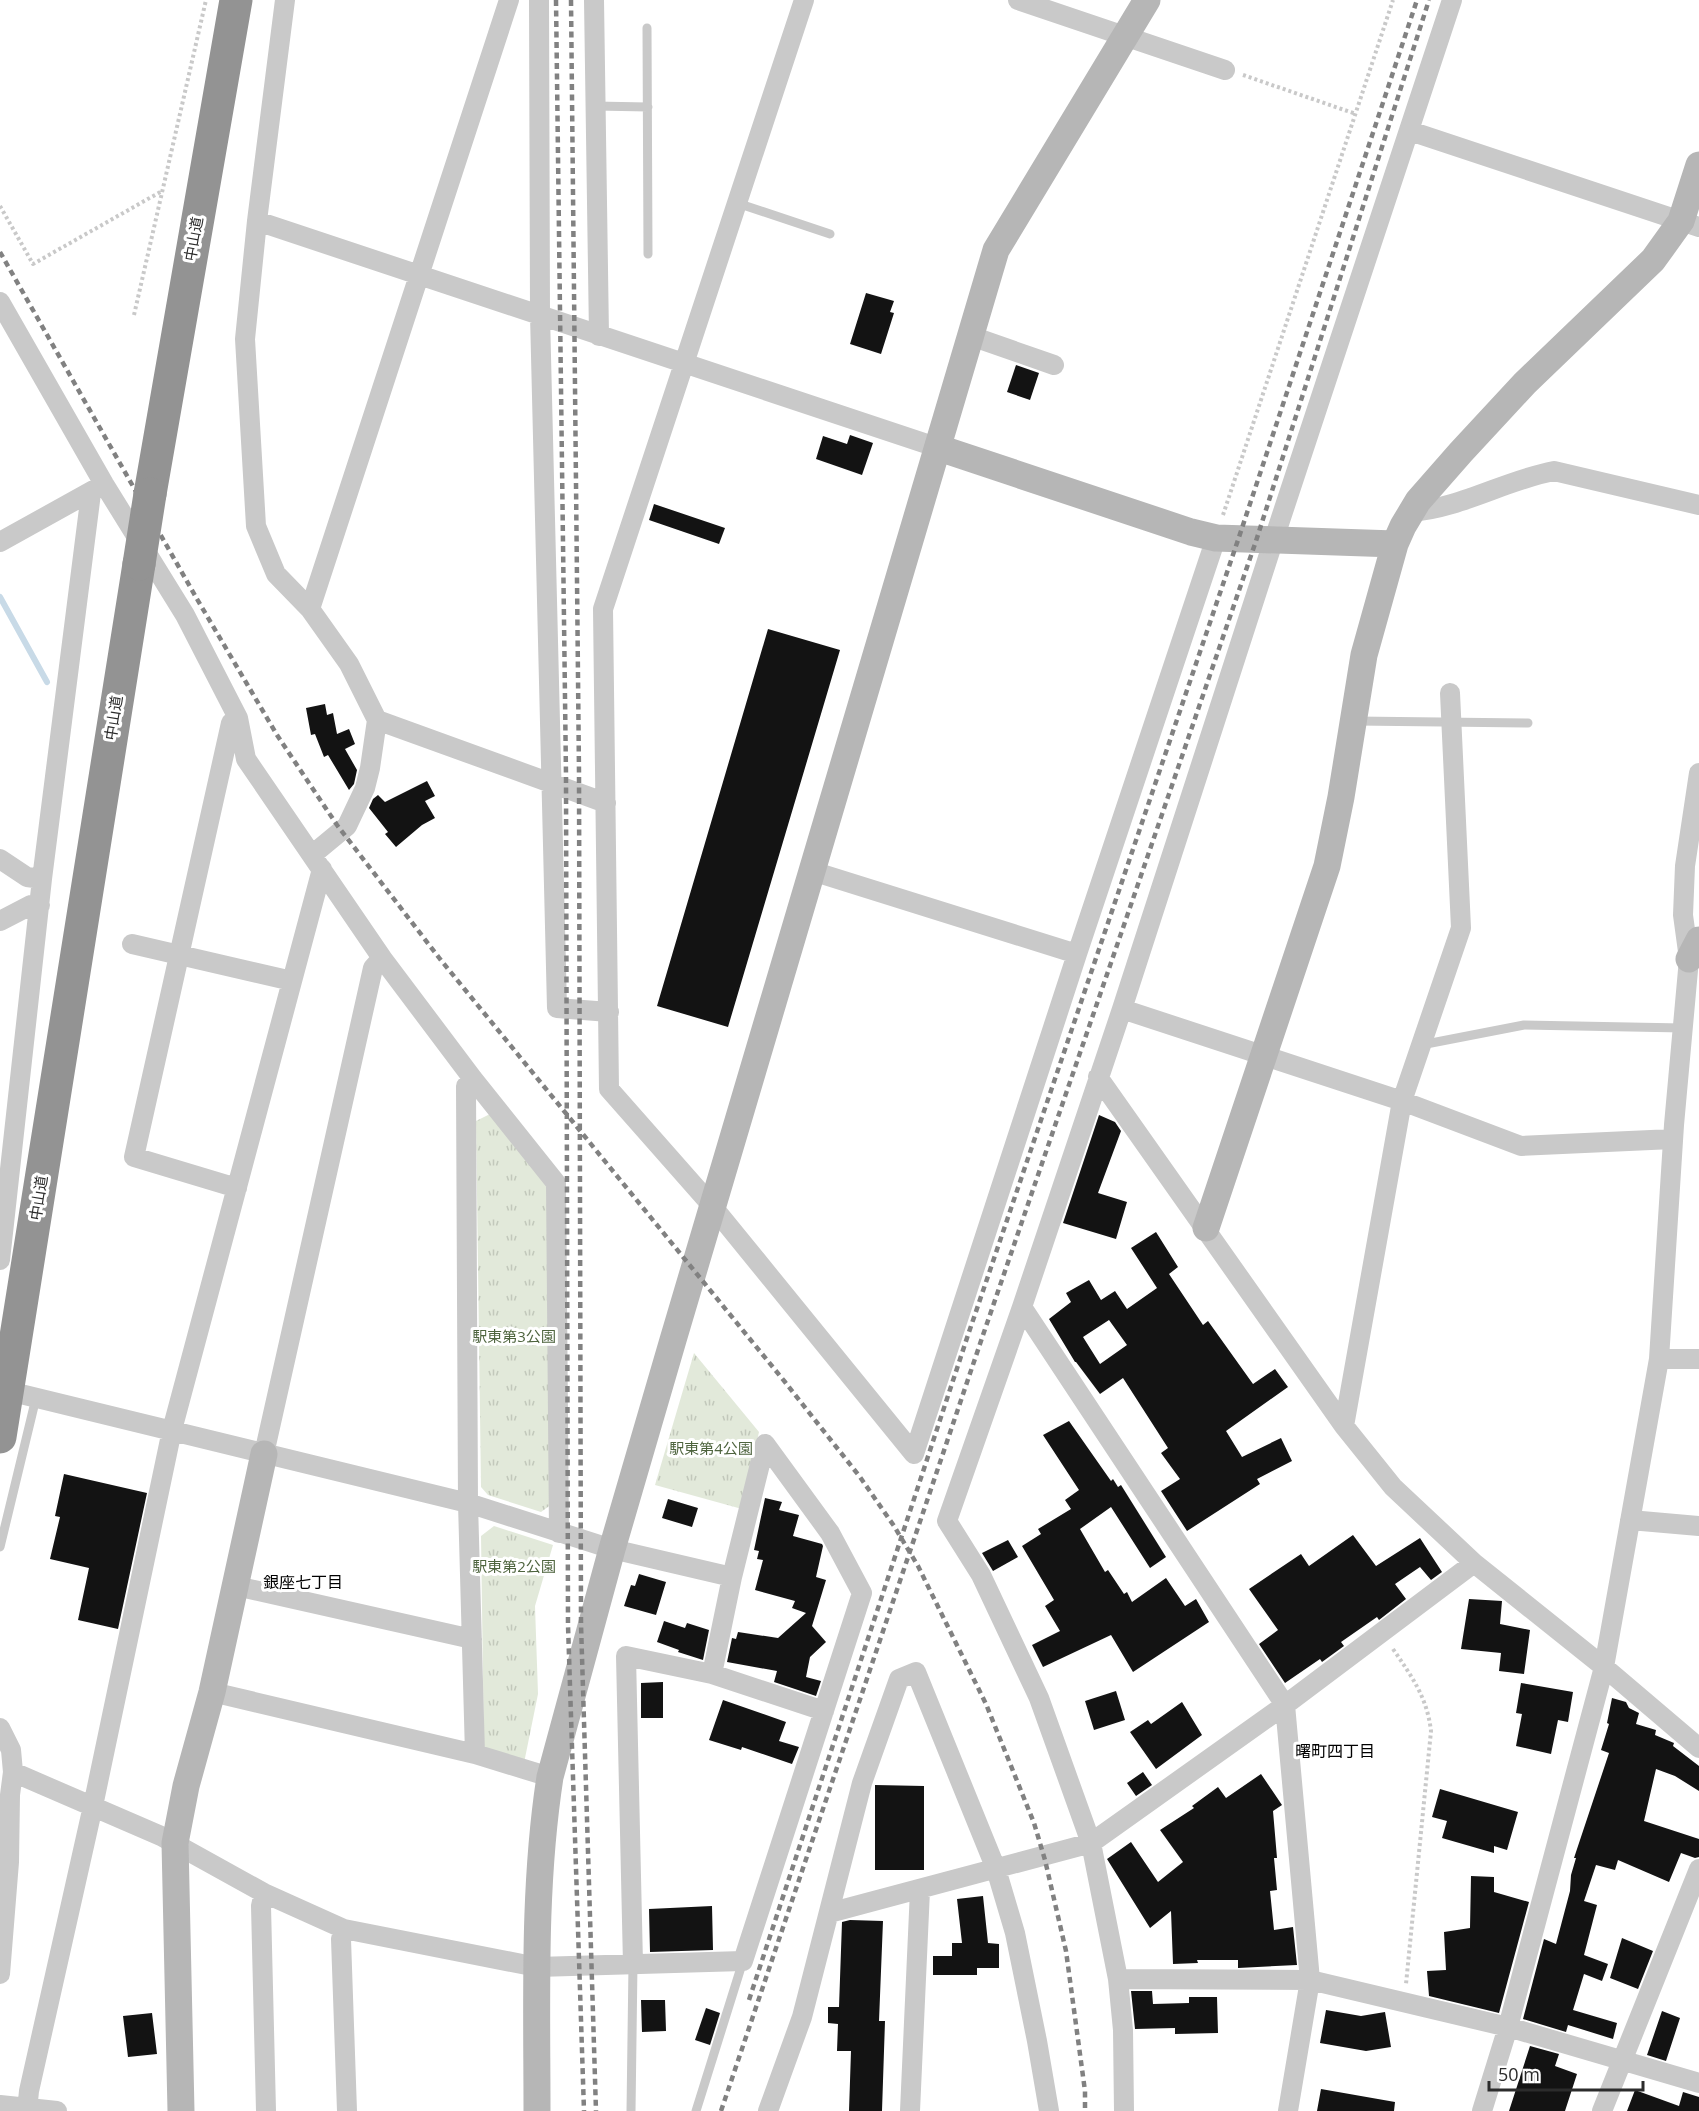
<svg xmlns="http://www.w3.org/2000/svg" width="1699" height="2111" font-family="'Open Sans','Noto Sans JP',sans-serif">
	<defs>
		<pattern id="park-tufts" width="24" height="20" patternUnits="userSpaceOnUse" patternTransform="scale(1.5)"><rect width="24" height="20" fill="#e2e9da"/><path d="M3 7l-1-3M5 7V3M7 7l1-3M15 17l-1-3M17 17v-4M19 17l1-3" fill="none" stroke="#c2c8bb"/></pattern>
	</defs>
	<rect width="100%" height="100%" fill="#fff"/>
	<!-- park -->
	<path fill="url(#park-tufts)" d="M490 1114 548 1187 552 1504 541 1512 488 1495 481 1487 476 1121Z
		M694 1353 759 1432 742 1509 655 1485Z
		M494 1526 553 1545 535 1606 538 1694 524 1763 484 1752 481 1536Z"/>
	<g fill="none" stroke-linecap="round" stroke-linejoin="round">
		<!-- stream -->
		<path stroke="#c8dae7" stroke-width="6" d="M0 597 47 682"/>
	</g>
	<!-- building -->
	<path fill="#131313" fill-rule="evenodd" d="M866 293 894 301 890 312 894 313 881 354 850 344Z
		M1016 365 1039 373 1030 400 1007 392Z
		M850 435 873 443 862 475 816 459 823 436 847 444Z
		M654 504 725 528 719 544 649 520Z
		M768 629 840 650 728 1027 657 1006Z
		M325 704 327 715 333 713 337 734 349 729 355 744 345 749 357 770 354 784 349 790 328 755 324 757 315 734 311 735 306 708Z
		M427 781 435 796 425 801 435 818 422 825 396 847 385 834 388 832 369 808 373 799 378 795 385 802Z
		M1099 1115 1115 1122 1121 1131 1098 1193 1127 1202 1116 1239 1063 1223Z
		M1156 1232 1178 1267 1169 1274 1203 1325 1208 1321 1253 1384 1275 1369 1288 1387 1226 1431 1242 1457 1281 1438 1292 1461 1257 1479 1260 1484 1187 1531 1161 1491 1180 1479 1161 1453 1168 1448 1123 1378 1100 1394 1076 1362H1075L1049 1319 1071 1302 1066 1293 1089 1280 1101 1300 1115 1291 1127 1309 1157 1288 1131 1248ZM1109 1320 1127 1345 1100 1364 1083 1337Z
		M1069 1421 1111 1481 1113 1479 1118 1487 1121 1485 1166 1557 1150 1568 1111 1507 1080 1529 1105 1572 1108 1570 1124 1594 1127 1592 1132 1602 1166 1578 1185 1606 1196 1599 1209 1622 1133 1672 1111 1635 1043 1667 1032 1645 1060 1631 1045 1606 1054 1600 1022 1546 1041 1534 1038 1529 1071 1509 1065 1500 1079 1490 1043 1435Z
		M64 1474 147 1493 118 1629 78 1620 89 1568 50 1559 60 1517 55 1516Z
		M765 1498 782 1502 779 1510 799 1515 793 1536 822 1544 823 1546 816 1577 826 1580 812 1626 826 1642 810 1657 806 1677 821 1681 816 1696 774 1682 777 1671 727 1662 732 1638 736 1639 738 1632 778 1638 806 1613 792 1608 795 1601 755 1590 763 1560 757 1559 759 1551 754 1550Z
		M668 1499 698 1508 692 1527 662 1518Z
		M1353 1535 1376 1566 1420 1538 1442 1572 1431 1580 1420 1567 1395 1584 1406 1599 1379 1620 1377 1617 1341 1642 1344 1646 1322 1662 1320 1659 1285 1683 1259 1644 1278 1630 1249 1589 1301 1554 1309 1566Z
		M1008 1540 1018 1557 993 1571 982 1553Z
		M639 1574 666 1582 656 1615 624 1606 631 1585 635 1586Z
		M1469 1599 1502 1601 1500 1624 1530 1630 1524 1674 1499 1671 1501 1653 1461 1649Z
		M664 1621 685 1628 687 1623 709 1630 703 1660 678 1652 679 1650 657 1642Z
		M663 1682V1718H641V1683Z
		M1521 1683 1573 1692 1568 1722 1558 1720 1551 1754 1516 1746 1522 1714 1516 1713Z
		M1116 1691 1125 1720 1094 1730 1085 1701Z
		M1612 1698 1626 1702 1629 1708 1639 1713 1636 1724 1656 1730 1655 1735 1674 1743 1673 1746 1699 1766V1791L1675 1776 1656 1769 1644 1821 1699 1839V1857L1695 1858 1681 1853 1669 1882 1618 1860 1615 1870 1596 1865 1584 1901 1597 1905 1584 1955 1608 1964 1602 1981 1584 1974 1573 2010 1617 2023 1613 2039 1568 2025 1566 2032 1523 2019 1544 1939 1556 1944 1570 1891 1571 1875 1576 1858H1574L1609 1753 1601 1750 1609 1724 1607 1723Z
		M723 1700 786 1722 779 1741 799 1747 792 1764 742 1747 741 1750 709 1740Z
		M1182 1702 1202 1735 1156 1769 1130 1732 1148 1720 1151 1724Z
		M1143 1772 1152 1785 1136 1796 1127 1783Z
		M1261 1774 1282 1805 1273 1811 1277 1858H1274L1277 1890 1270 1891 1274 1930 1293 1927 1297 1965 1238 1968V1960H1197L1198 1963 1173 1964 1171 1911 1150 1928 1107 1859 1131 1842 1158 1882 1183 1862 1160 1830 1194 1808 1192 1806 1218 1787 1226 1798Z
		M875 1785 924 1786V1870H875Z
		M1440 1789 1518 1812 1507 1850 1494 1846V1853L1442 1838 1447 1821 1432 1817Z
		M1471 1876 1494 1877V1892L1529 1902 1499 2013 1429 1996 1427 1971 1446 1970 1444 1932 1470 1928Z
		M983 1896 988 1943 999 1944V1968H977V1975H933V1956H952V1943H962L957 1899Z
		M712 1906 713 1950 650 1952 649 1909Z
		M850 1920 883 1921 879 2021H885L882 2111H849L851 2051H837L838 2024 828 2023V2007H839L842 1922Z
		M1622 1938 1653 1951 1638 1989 1610 1978Z
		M1131 1991H1152L1153 2004 1189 2003V1997H1217L1218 2033 1175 2034V2028L1135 2029Z
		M641 2000H665L666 2031 642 2032Z
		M706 2008 720 2013 710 2045 695 2040Z
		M1326 2010 1361 2016 1385 2012 1391 2047 1366 2051 1320 2043Z
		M1662 2011 1680 2018 1666 2061 1647 2055Z
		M152 2013 157 2054 128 2057 123 2016Z
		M1530 2046 1559 2054 1555 2066 1577 2074 1565 2111H1509Z
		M1321 2089 1395 2102 1394 2111H1317Z
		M1635 2090 1679 2106 1683 2092 1699 2097V2111H1627Z"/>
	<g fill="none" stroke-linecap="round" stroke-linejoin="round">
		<!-- path -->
		<path stroke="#c9c9c9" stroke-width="4" stroke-dasharray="3 3" stroke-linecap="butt" d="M1243 75 1356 114
			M0 206 33 264 162 191
			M134 315 206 0
			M1223 515 1393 0
			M1393 1649C1412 1677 1427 1697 1431 1731L1406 1984"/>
		<!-- lane -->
		<path stroke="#c9c9c9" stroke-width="9" d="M647 28 648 254
			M595 106 648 107
			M737 203 830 234
			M1356 721 1528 723
			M1421 1045 1524 1025 1683 1028
			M0 1547 36 1398
			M631 2111 633 1964
			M696 2111 743 1961"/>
		<!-- street -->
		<path stroke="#c9c9c9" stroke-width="20" d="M285 0 257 221 245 339 256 526 276 574 310 609 349 664 377 720 370 768 365 788 347 826 312 855
			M539 0 540 315 557 1008 609 1012
			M594 0 599 336
			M804 0 603 609 609 1089 713 1207 914 1454 1077 954 1216 538
			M1018 0 1225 70
			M1410 131 1699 227
			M257 221 939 448
			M0 302 104 484 185 615 238 718 246 759 382 958 373 968 264 1454
			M971 336 1054 365
			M1411 512C1461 508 1506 480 1554 471L1699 505
			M0 542 99 487
			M310 609 509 0
			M377 720 606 803
			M0 859 27 877 42 879
			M812 871 1077 954
			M0 921 31 905H40
			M132 944 292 981
			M382 958 473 1079 556 1183 559 1533
			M1122 1009 1402 1101 1521 1146 1673 1139
			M1098 1077 1344 1426 1393 1487 1474 1563 1604 1667 1699 1748
			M473 1079 466 1086 468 1503 475 1754
			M237 1188 134 1157 231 723 238 718
			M0 1260 42 879 91 493
			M1022 1307 1285 1705 1310 1980 1288 2111
			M1659 1359H1699
			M0 1389 468 1503 612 1549 732 1577
			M1344 1426 1402 1101 1461 928 1450 693
			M1630 1520 1699 1526
			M236 1586 472 1639
			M212 1692 475 1754 550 1777
			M0 1728 11 1750 13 1772 161 1836 264 1893 344 1929 537 1967 743 1961 862 1593 830 1533 765 1444 732 1577 712 1674
			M264 1893 261 1906 266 2111
			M829 1913 1091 1843 1285 1705 1474 1563
			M344 1929 341 1939 347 2111
			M633 1964 626 1656 712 1674 824 1711
			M0 1974 9 1862 10 1795 13 1772
			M1118 1979 1310 1980 1508 2027 1699 2083
			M0 2105 57 2111
			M27 2111 29 2091 93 1806 172 1430 322 869
			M768 2111 802 2017 862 1783 899 1679 916 1672 996 1869 1015 1933 1037 2041 1049 2111
			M910 2111 920 1890
			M1124 2111 1123 2030 1118 1979 1091 1843 1039 1698 981 1575 947 1521 1022 1307 1122 1009 1273 542 1452 0
			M1482 2111 1508 2027 1604 1667 1659 1359 1674 1125 1689 959 1683 915 1685 866 1699 773
			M1602 2111 1699 1869"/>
		<!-- secondary -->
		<path stroke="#b6b6b6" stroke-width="27" d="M939 448 1191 532 1216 538 1395 544
			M1689 959 1699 940
			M1206 1228 1327 866 1341 797 1364 655 1395 544 1403 526 1418 501 1461 452 1525 383 1653 260 1681 221 1699 165
			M181 2111 175 1843 186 1786 212 1692 264 1454
			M537 2111C537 2000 533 1887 550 1777L612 1549 673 1340 996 250 1147 0"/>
		<!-- highway -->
		<path stroke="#939393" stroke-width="33" d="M150 494 236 0
			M0 1437 139 564"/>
		<!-- rail -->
		<path stroke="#818181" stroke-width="4.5" stroke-dasharray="6 4.5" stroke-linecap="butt" d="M556 0 566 775 568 1625 584 2111
			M571 0 579 773 581 1624 596 2111
			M0 252 197 599 277 735 337 825 440 959 785 1382 860 1477 894 1526 918 1566 986 1704 1034 1823 1045 1860 1066 1951 1085 2091V2111
			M749 2000 968 1335 1238 540 1417 0
			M721 2111 983 1335 1256 541 1429 0"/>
		<!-- highway-bridge -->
		<path stroke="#939393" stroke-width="33" d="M139 564 150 494"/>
	</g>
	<g text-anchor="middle" stroke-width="6" stroke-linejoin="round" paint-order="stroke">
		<!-- street labels -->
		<g font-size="15" fill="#2c2c2c" stroke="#fff">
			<text transform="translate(194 239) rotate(-80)" y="5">中山道</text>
			<text transform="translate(114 718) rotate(-81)" y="5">中山道</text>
			<text transform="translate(39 1198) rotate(-81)" y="5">中山道</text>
		</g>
		<!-- park labels -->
		<g font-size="15" fill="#4e643e" stroke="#fff">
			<text x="514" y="1342">駅東第3公園</text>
			<text x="711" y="1454">駅東第4公園</text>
			<text x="514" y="1572">駅東第2公園</text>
		</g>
		<!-- neighbourhood labels -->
		<g font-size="16" fill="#000" stroke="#fff">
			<text x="303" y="1588">銀座七丁目</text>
			<text x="1335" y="1757">曙町四丁目</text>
		</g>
	</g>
	<!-- scale -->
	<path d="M1489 2081v9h154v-9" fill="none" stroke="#2c2c2c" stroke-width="3"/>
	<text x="1498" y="2081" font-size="18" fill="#2c2c2c" stroke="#ffffff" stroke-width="4.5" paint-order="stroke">50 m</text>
</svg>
